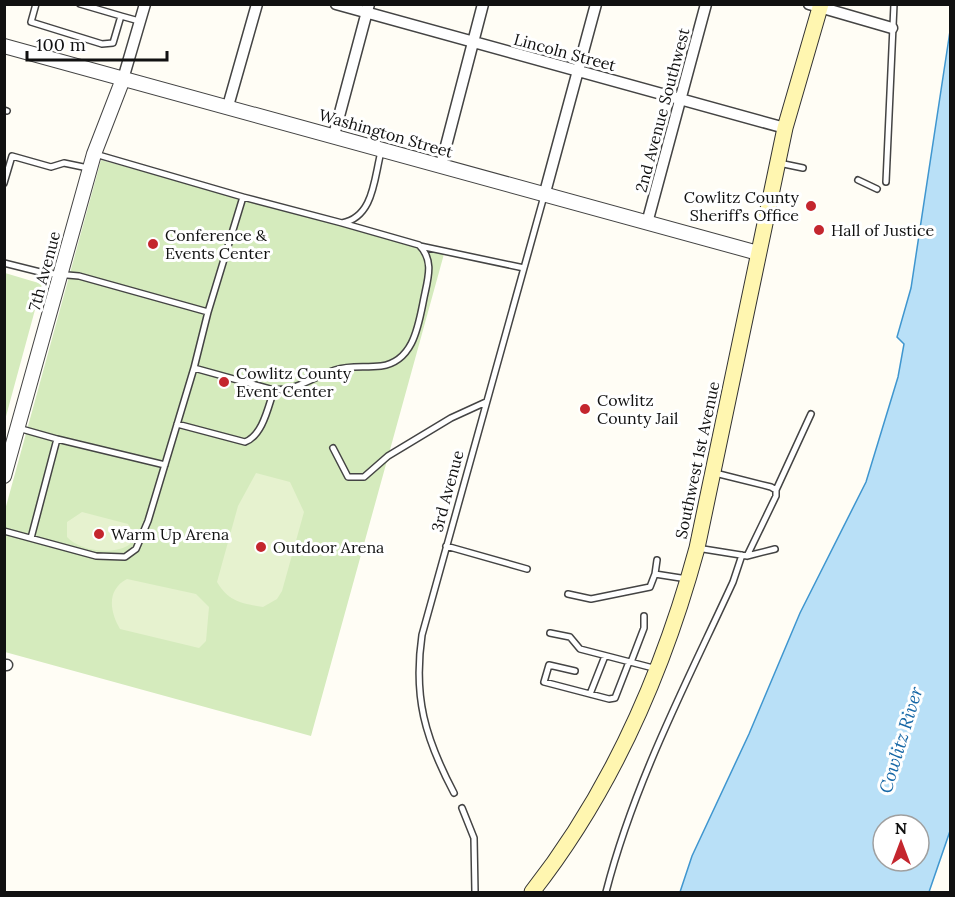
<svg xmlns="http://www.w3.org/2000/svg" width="955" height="897" font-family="Lora,serif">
	<rect width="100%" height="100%" fill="#fffdf5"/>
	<!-- green -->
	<path fill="#d5ebbd" d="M101 160 444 254 311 736 5 652V510Z
		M5 273 42 284 5 420 4 273Z"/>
	<!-- pitch -->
	<path fill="#e6f2cf" d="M256 473 290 482 304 512 282 591 277 599 263 607C241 603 229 602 217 582L238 506Z
		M82 512 128 524 132 531 130 544C115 556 79 551 67 537V522Z
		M127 579 196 594 209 607 206 641 199 648 120 629C110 612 106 590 127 579Z"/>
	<!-- water -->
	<path fill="#b9e0f7" stroke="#3f96cf" stroke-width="1.5" fill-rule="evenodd" d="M950 31V831L929 892H680L692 856 749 734 800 613 866 482 898 377 904 344 897 337 911 288ZM883 825H919V861H883Z"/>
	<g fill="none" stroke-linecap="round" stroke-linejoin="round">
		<defs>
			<path id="service" d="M36 4 31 22 102 44 113 43 121 16 80 4
				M121 16 139 21
				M4 110 7 111
				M779 163 803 168
				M858 180 877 189
				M886 182 894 4
				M4 183 12 156 51 167 64 163 88 168
				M243 197 342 223C374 217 374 178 381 152
				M420 246 524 268
				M4 263 44 273 79 276 208 312 243 197 95 154
				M208 312 194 368 274 390C298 390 313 377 335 370 350 365 365 368 381 366 416 361 419 320 425 293 429 275 433 259 419 245L342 223
				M177 424 245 442C263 435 268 407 274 390
				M18 428 57 439
				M333 448 348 477H364L388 456 451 418 486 402
				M715 473 771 487 776 490V496L747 556
				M776 490 811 414
				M4 531 96 556 125 557 136 549 148 521 194 368
				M31 538 57 439 165 465
				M446 546 527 569
				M697 548 747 556 775 549
				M655 574 657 560
				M568 594 591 599 650 587 655 574 687 579
				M550 633 570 637 580 649 657 669
				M631 662 644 628V616
				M575 671 549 665 544 682 609 699 615 698 629 662
				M590 694 605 656
				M454 793C425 738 413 697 422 635L544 196
				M462 808 474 838 475 892
				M606 892C634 783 686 684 733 582L742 555"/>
			<path id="minor" d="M336 4 785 128
				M809 4 892 28
				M123 79 145 4
				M228 106 257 4
				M334 135 369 4
				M441 165 483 4
				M544 196 596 4
				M647 223 706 4
				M4 665H7"/>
			<path id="tertiary" d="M4 46 758 253
				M4 476 94 154 123 79"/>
			<path id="secondary" d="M532 892C612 790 663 673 697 548L785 128 821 4"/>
		</defs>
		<!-- service casing -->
		<use href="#service" stroke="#444" stroke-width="8"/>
		<!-- minor casing -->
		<use href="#minor" stroke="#444" stroke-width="13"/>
		<!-- tertiary casing -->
		<use href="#tertiary" stroke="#444" stroke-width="16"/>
		<!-- secondary casing -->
		<use href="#secondary" stroke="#333" stroke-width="17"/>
		<!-- service -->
		<use href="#service" stroke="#fff" stroke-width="5"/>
		<!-- minor -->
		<use href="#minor" stroke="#fff" stroke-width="10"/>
		<!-- tertiary -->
		<use href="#tertiary" stroke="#fff" stroke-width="14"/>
		<!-- secondary -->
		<use href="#secondary" stroke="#fff6b0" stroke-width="15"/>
	</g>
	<!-- markers -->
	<g fill="#c4262e" stroke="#fff" stroke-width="2">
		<circle cx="811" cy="206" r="6"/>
		<circle cx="819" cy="230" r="6"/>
		<circle cx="153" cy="244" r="6"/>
		<circle cx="224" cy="382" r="6"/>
		<circle cx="585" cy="409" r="6"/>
		<circle cx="99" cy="534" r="6"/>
		<circle cx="261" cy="547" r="6"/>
	</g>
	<g text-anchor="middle" stroke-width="6" stroke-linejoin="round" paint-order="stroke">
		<!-- street labels -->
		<g font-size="16" fill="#111" stroke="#fff">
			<text transform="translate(565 52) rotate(15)" y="6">Lincoln Street</text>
			<text transform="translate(662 110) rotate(-75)" y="6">2nd Avenue Southwest</text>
			<text transform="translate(386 133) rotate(16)" y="6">Washington Street</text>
			<text transform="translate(44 271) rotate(-75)" y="6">7th Avenue</text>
			<text transform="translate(697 460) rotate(-78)" y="6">Southwest 1st Avenue</text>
			<text transform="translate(447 491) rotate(-75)" y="6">3rd Avenue</text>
		</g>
		<!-- poi labels -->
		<g font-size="16" fill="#111" stroke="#fff" text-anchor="start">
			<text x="799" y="203" text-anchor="end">Cowlitz County<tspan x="799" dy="18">Sheriff’s Office</tspan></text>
			<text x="831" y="236">Hall of Justice</text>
			<text x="165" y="241">Conference &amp;<tspan x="165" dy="18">Events Center</tspan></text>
			<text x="236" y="379">Cowlitz County<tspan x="236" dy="18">Event Center</tspan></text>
			<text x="597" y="406">Cowlitz<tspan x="597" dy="18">County Jail</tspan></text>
			<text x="111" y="540">Warm Up Arena</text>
			<text x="273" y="553">Outdoor Arena</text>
		</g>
		<!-- water labels -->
		<g font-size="18" font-style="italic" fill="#1768a6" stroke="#fff">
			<text transform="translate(901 740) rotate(-73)" y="6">Cowlitz River</text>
		</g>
	</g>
	<!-- border -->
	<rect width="955" height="897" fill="none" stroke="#111111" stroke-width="12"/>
	<!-- north arrow -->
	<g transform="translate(901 843)"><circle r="28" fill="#ffffff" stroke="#a0a0a0" stroke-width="1.5"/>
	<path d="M0-4.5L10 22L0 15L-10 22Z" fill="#c4262e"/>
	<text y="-9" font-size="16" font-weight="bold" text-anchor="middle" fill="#111111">N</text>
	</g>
	<!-- scale -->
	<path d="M27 51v9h140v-9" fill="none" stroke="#111111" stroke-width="3"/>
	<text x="36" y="51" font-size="18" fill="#111111" stroke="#ffffff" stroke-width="4.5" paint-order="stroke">100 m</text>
</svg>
